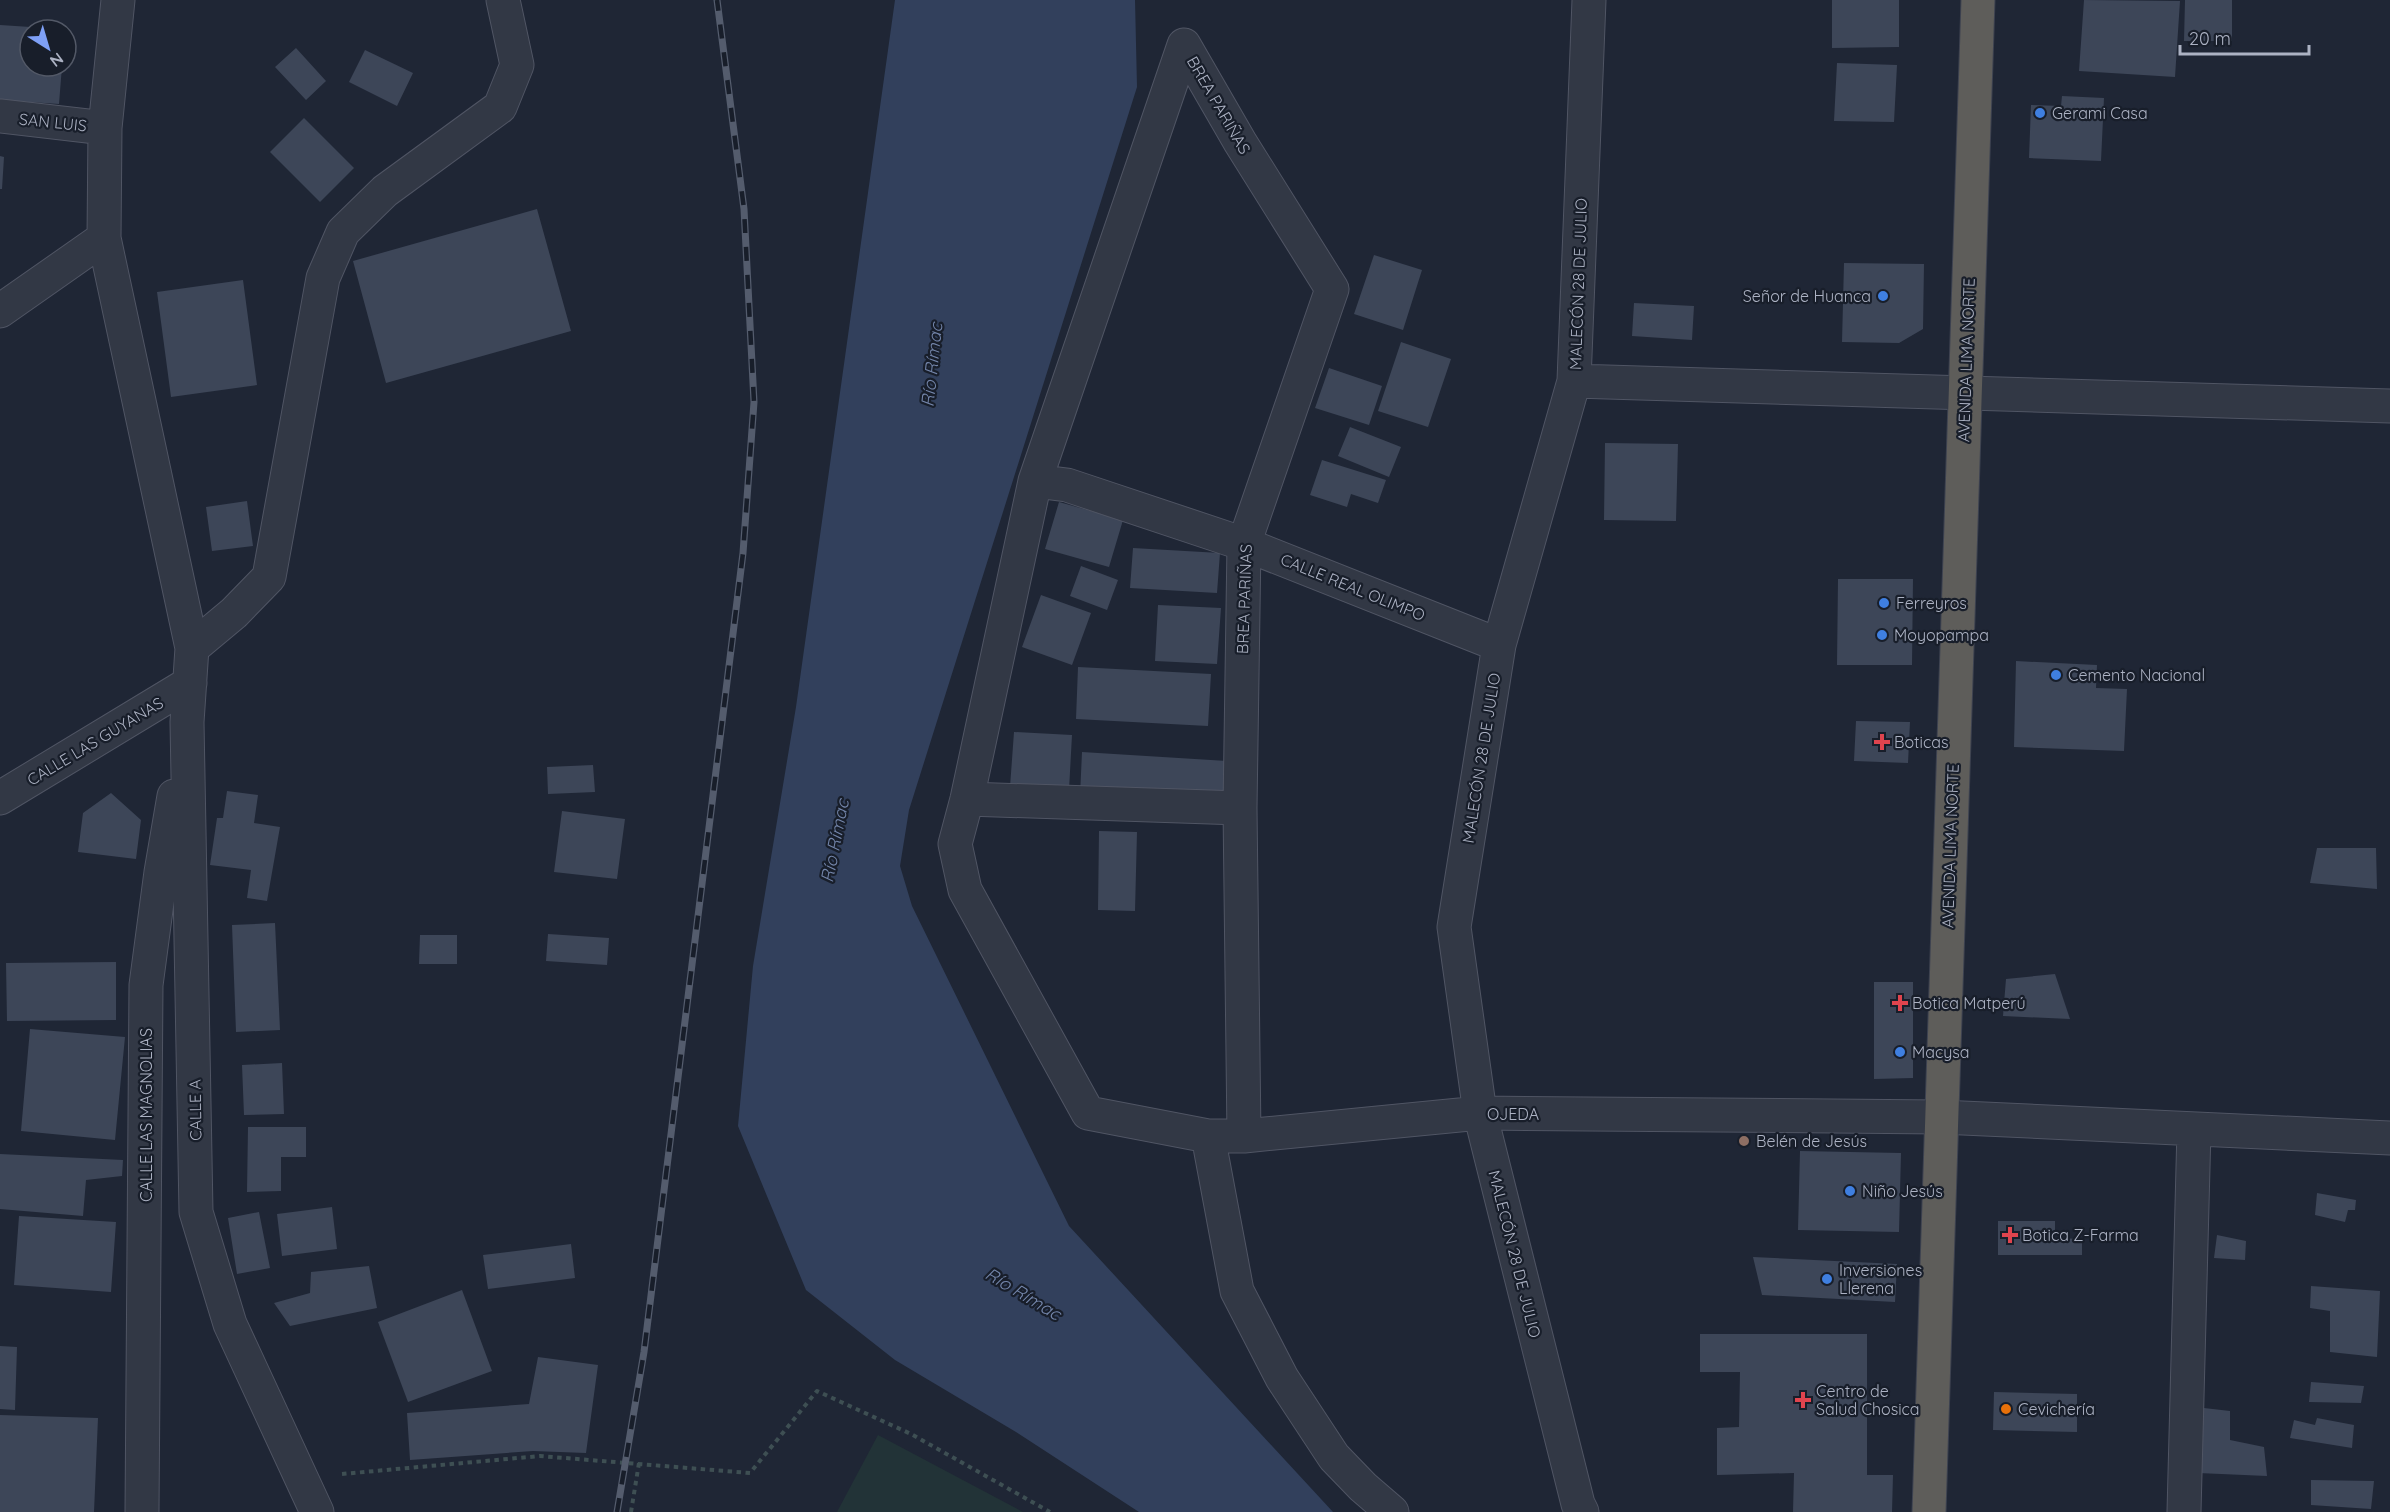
<svg xmlns="http://www.w3.org/2000/svg" width="2390" height="1512" font-family="Quicksand,sans-serif">
	<rect width="100%" height="100%" fill="#1f2635"/>
	<!-- green -->
	<path fill="#223337" d="M878 1435 1023 1512H837Z"/>
	<!-- water -->
	<path fill="#32405c" d="M895 0H1135L1137 87 909 810 900 866 912 906 1069 1226 1333 1512H1139L1016 1432 895 1360 806 1290 738 1126 753 966 796 707Z"/>
	<!-- building -->
	<path fill="#3d4658" d="M1832 0H1899V47L1832 48Z
		M2084 0 2180 1 2175 77 2079 71Z
		M2185 0H2232V41H2184Z
		M0 25 46 28V30H30V66H62L59 104 0 100Z
		M296 48 326 81 306 100 275 67Z
		M365 50 413 73 397 106 349 82Z
		M1837 63 1897 65 1894 122 1834 121Z
		M2062 96 2104 98 2101 161 2029 158 2031 105 2061 106Z
		M304 118 354 168 320 202 270 152Z
		M0 156 4 157 2 189H0Z
		M537 209 571 331 386 383 353 261Z
		M1374 255 1422 270 1403 330 1354 314Z
		M1844 263 1924 264 1923 329 1899 343 1842 342Z
		M243 280 257 385 171 397 157 292Z
		M1634 303 1694 306 1692 340 1632 336Z
		M1401 342 1451 359 1428 427 1378 411Z
		M1329 368 1382 386 1369 425 1315 408Z
		M1350 427 1401 447 1389 477 1338 456Z
		M1605 443 1678 444 1676 521 1604 520Z
		M1322 460 1386 480 1378 503 1351 494 1347 507 1310 495Z
		M247 501 253 546 212 551 206 507Z
		M1059 502 1123 520 1109 567 1045 549Z
		M1133 548 1220 553 1217 593 1130 588Z
		M1081 566 1118 580 1107 610 1070 596Z
		M1838 579H1913L1912 665H1837Z
		M1041 595 1091 613 1072 665 1022 647Z
		M1158 605 1221 608 1217 664 1155 661Z
		M2016 661 2097 665 2096 688 2127 689 2124 751 2014 747Z
		M1078 667 1211 674 1208 726 1076 719Z
		M1856 721 1910 722 1908 763 1854 761Z
		M1014 732 1072 735 1069 790 1010 787Z
		M1082 752 1227 761 1224 804 1080 796Z
		M593 765 595 792 548 794 547 767Z
		M227 791 258 795 254 823 280 827 267 901 247 898 251 870 210 865 217 818H223Z
		M111 793 141 820 136 859 78 852 83 813Z
		M562 811 625 819 617 879 554 872Z
		M1099 831 1137 832 1135 911 1098 910Z
		M2317 848H2376L2377 889 2310 883Z
		M275 923 280 1030 236 1032 232 925Z
		M548 934 609 938 607 965 546 961Z
		M420 935H457V964H419Z
		M116 962V1020L7 1021 6 963Z
		M2055 974 2070 1019 2003 1016 2006 979Z
		M1874 982H1913V1078L1874 1079Z
		M30 1029 125 1037 115 1140 21 1131Z
		M282 1063 284 1114 244 1115 242 1065Z
		M248 1127H306V1157H281V1191L247 1192Z
		M1800 1151 1901 1153 1899 1232 1798 1230Z
		M0 1154 123 1160 122 1176 86 1180 83 1216 0 1209Z
		M2317 1193 2356 1200 2355 1210H2348L2345 1222 2315 1215Z
		M332 1207 337 1249 282 1256 277 1214Z
		M259 1212 270 1268 237 1274 228 1218Z
		M19 1216 116 1222 111 1292 14 1285Z
		M1998 1221H2055V1238L2082 1239V1255H1998Z
		M2217 1235 2246 1241 2245 1260 2214 1258Z
		M571 1244 575 1278 488 1289 483 1255Z
		M1753 1257 1897 1264 1895 1302 1762 1295Z
		M369 1266 377 1308 290 1326 274 1303 310 1293 311 1272Z
		M2311 1286 2380 1291 2377 1357 2330 1352V1311L2310 1308Z
		M462 1290 492 1371 408 1402 378 1322Z
		M1700 1334H1867V1475H1893L1892 1512H1793L1794 1473 1717 1475V1428L1739 1427 1740 1372H1700Z
		M0 1346 17 1347 15 1410 0 1409Z
		M538 1357 598 1365 586 1453 533 1451 410 1460 407 1413 529 1404Z
		M2311 1382 2364 1386 2361 1403 2309 1402Z
		M1994 1392 2077 1394V1432L1993 1430Z
		M2204 1408 2230 1411V1440L2264 1447 2267 1476 2198 1473Z
		M0 1415 98 1418 94 1512H0Z
		M2317 1418 2354 1425 2352 1448 2290 1438 2294 1420 2315 1425Z
		M2311 1480 2374 1481 2371 1509 2311 1505Z"/>
	<g fill="none" stroke-linecap="round" stroke-linejoin="round">
		<defs>
			<path id="minor" d="M118 0 105 128 104 238 192 648 187 722 196 1212 230 1324 317 1512
				M1184 45 1035 481 967 799 955 844 965 890 1088 1113 1208 1136H1244L1480 1113 1941 1117 2390 1138
				M1184 45 1240 142 1332 289 1244 544 1240 808 1244 1136
				M0 116 105 128
				M0 311 104 238
				M1574 381 2390 406
				M1035 481 1067 485 1244 544 1499 645
				M192 648 234 613 269 577 323 278 343 232 385 191 500 107 517 65 503 0
				M0 798 190 683
				M967 799 1240 808
				M1208 1136 1237 1291 1282 1378 1334 1457 1363 1487 1392 1512
				M142 1512 146 985 161 872 174 796
				M1582 1512 1578 1504 1480 1113 1454 927 1499 645 1574 381 1589 0
				M2184 1512 2194 1129"/>
			<path id="trunk" d="M1929 1512 1978 0"/>
		</defs>
		<!-- minor casing -->
		<use href="#minor" stroke="#505564" stroke-width="35"/>
		<!-- trunk casing -->
		<use href="#trunk" stroke="#3d4250" stroke-width="35"/>
		<!-- path -->
		<path stroke="#3e4f53" stroke-width="4" stroke-dasharray="4.5 4.5" stroke-linecap="butt" d="M342 1474 540 1456 750 1473 817 1391 911 1434 1050 1512
			M631 1512 639 1463"/>
		<!-- minor -->
		<use href="#minor" stroke="#323845" stroke-width="33"/>
		<!-- trunk -->
		<use href="#trunk" stroke="#5e5d5a" stroke-width="33"/>
		<defs>
			<path id="rail" d="M617 1512 644 1352 743 553 754 402 744 209 717 0"/>
		</defs>
		<!-- rail casing -->
		<use href="#rail" stroke="#545c6d" stroke-width="7"/>
		<!-- rail -->
		<use href="#rail" stroke="#181e2a" stroke-width="4.5" stroke-dasharray="14" stroke-linecap="butt"/>
	</g>
	<!-- markers -->
	<g fill="#3f7fe0" stroke="#181e2a" stroke-width="2">
		<circle cx="2040" cy="113" r="6"/>
		<circle cx="1883" cy="296" r="6"/>
		<circle cx="1884" cy="603" r="6"/>
		<circle cx="1882" cy="635" r="6"/>
		<circle cx="2056" cy="675" r="6"/>
		<circle cx="1900" cy="1052" r="6"/>
		<circle cx="1850" cy="1191" r="6"/>
		<circle cx="1827" cy="1279" r="6"/>
	</g>
	<g fill="#e0444e" stroke="#181e2a" stroke-width="2">
		<path d="M1879 733h6v6h6v6h-6v6h-6v-6h-6v-6h6z"/>
		<path d="M1897 994h6v6h6v6h-6v6h-6v-6h-6v-6h6z"/>
		<path d="M2007 1226h6v6h6v6h-6v6h-6v-6h-6v-6h6z"/>
		<path d="M1800 1391h6v6h6v6h-6v6h-6v-6h-6v-6h6z"/>
	</g>
	<circle fill="#8d6e63" stroke="#181e2a" stroke-width="2" cx="1744" cy="1141" r="6"/>
	<circle fill="#e8710a" stroke="#181e2a" stroke-width="2" cx="2006" cy="1409" r="6"/>
	<g text-anchor="middle" stroke-width="4.5" stroke-linejoin="round" paint-order="stroke">
		<!-- street labels -->
		<g font-size="16" fill="#acb2c3" stroke="#181e2a">
			<text transform="translate(1219 105) rotate(60)" y="6">BREA PARIÑAS</text>
			<text transform="translate(53 122) rotate(6)" y="6">SAN LUIS</text>
			<text transform="translate(1578 284) rotate(-88)" y="6">MALECÓN 28 DE JULIO</text>
			<text transform="translate(1966 360) rotate(-88)" y="6">AVENIDA LIMA NORTE</text>
			<text transform="translate(1353 587) rotate(22)" y="6">CALLE REAL OLIMPO</text>
			<text transform="translate(1244 599) rotate(-88)" y="6">BREA PARIÑAS</text>
			<text transform="translate(95 741) rotate(-31)" y="6">CALLE LAS GUYANAS</text>
			<text transform="translate(1481 758) rotate(-81)" y="6">MALECÓN 28 DE JULIO</text>
			<text transform="translate(1950 846) rotate(-88)" y="6">AVENIDA LIMA NORTE</text>
			<text transform="translate(195 1110) rotate(-91)" y="6">CALLE A</text>
			<text x="1513" y="1120">OJEDA</text>
			<text transform="translate(146 1115) rotate(-90)" y="6">CALLE LAS MAGNOLIAS</text>
			<text transform="translate(1515 1254) rotate(76)" y="6">MALECÓN 28 DE JULIO</text>
		</g>
		<!-- poi labels -->
		<g font-size="16" fill="#acb2c3" stroke="#181e2a" text-anchor="start">
			<text x="2052" y="119">Gerami Casa</text>
			<text x="1871" y="302" text-anchor="end">Señor de Huanca</text>
			<text x="1896" y="609">Ferreyros</text>
			<text x="1894" y="641">Moyopampa</text>
			<text x="2068" y="681">Cemento Nacional</text>
			<text x="1894" y="748">Boticas</text>
			<text x="1912" y="1009">Botica Matperú</text>
			<text x="1912" y="1058">Macysa</text>
			<text x="1756" y="1147">Belén de Jesús</text>
			<text x="1862" y="1197">Niño Jesús</text>
			<text x="2022" y="1241">Botica Z-Farma</text>
			<text x="1839" y="1276">Inversiones<tspan x="1839" dy="18">Llerena</tspan></text>
			<text x="1816" y="1397">Centro de<tspan x="1816" dy="18">Salud Chosica</tspan></text>
			<text x="2018" y="1415">Cevichería</text>
		</g>
		<!-- water labels -->
		<g font-size="18" font-style="italic" fill="#7486ab" stroke="#181e2a">
			<text transform="translate(932 365) rotate(-84)" y="6">Río Rímac</text>
			<text transform="translate(835 841) rotate(-79)" y="6">Río Rímac</text>
			<text transform="translate(1023 1294) rotate(31)" y="6">Río Rímac</text>
		</g>
	</g>
	<!-- north arrow -->
	<g transform="translate(48 48) rotate(143)"><circle r="28" fill="#181e2a" stroke="#535967" stroke-width="1.5"/>
	<path d="M0-4.5L10 22L0 15L-10 22Z" fill="#7ea0f6"/>
	<text y="-9" font-size="16" font-weight="bold" text-anchor="middle" fill="#acb2c3">N</text>
	</g>
	<!-- scale -->
	<path d="M2180 45v9h129v-9" fill="none" stroke="#acb2c3" stroke-width="3"/>
	<text x="2189" y="45" font-size="18" fill="#acb2c3" stroke="#181e2a" stroke-width="4.5" paint-order="stroke">20 m</text>
</svg>
